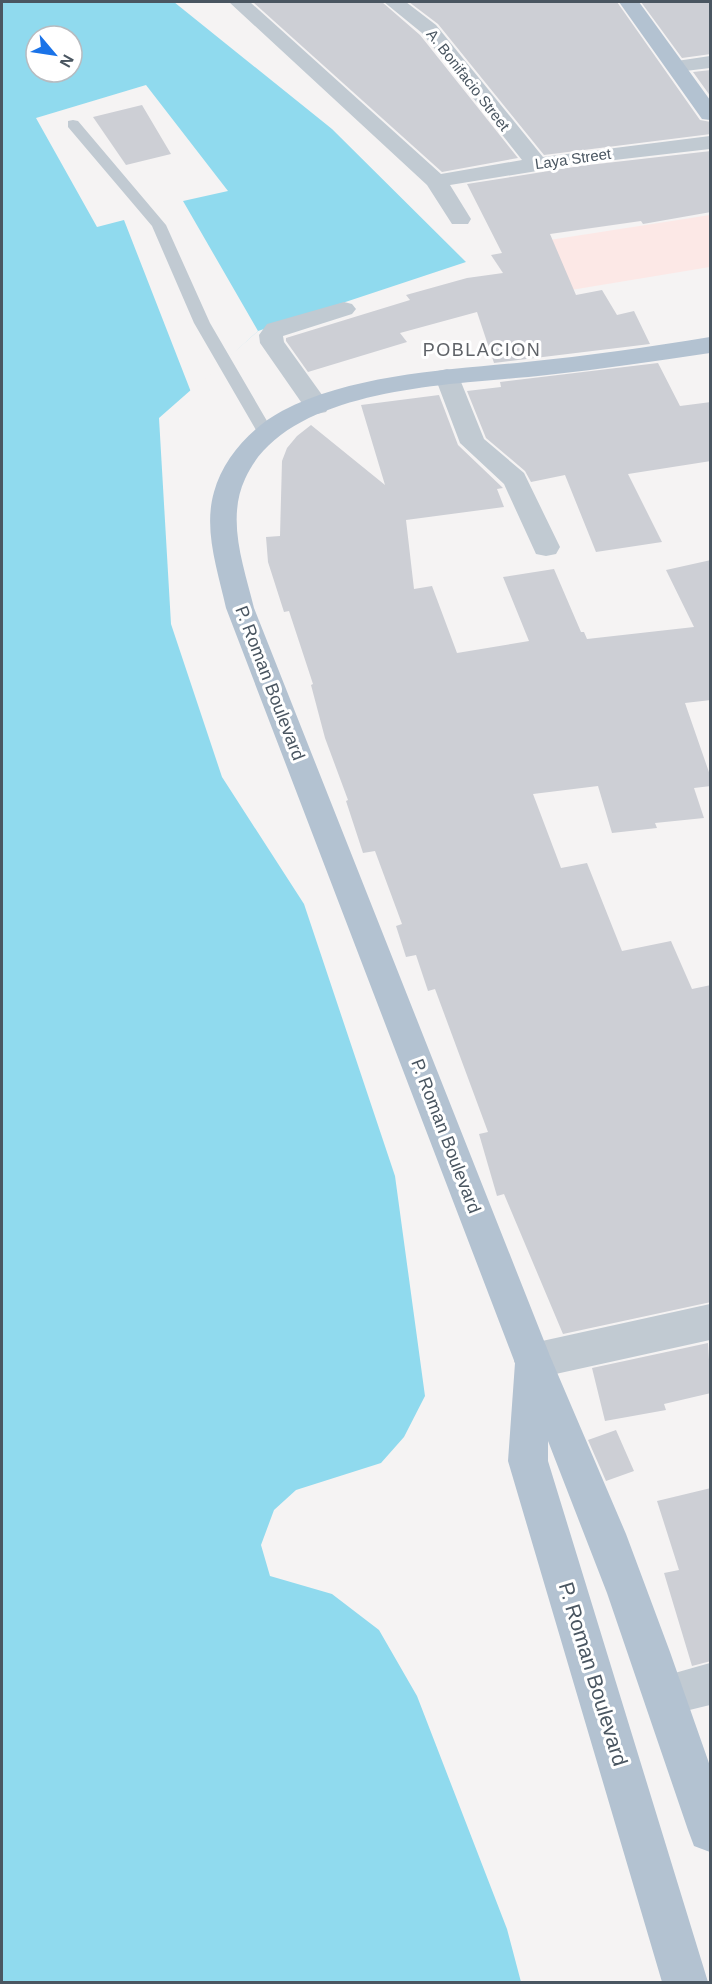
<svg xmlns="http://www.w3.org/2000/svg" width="712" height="1984" font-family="Arial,sans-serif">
	<rect width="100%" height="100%" fill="#f5f3f3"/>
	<!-- medical -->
	<path fill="#fce8e6" d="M710 215V267L571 290 543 241Z"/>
	<!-- water -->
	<path fill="#90daee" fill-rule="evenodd" d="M2 2H174L332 129 466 262 258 331 159 418 171 624 222 777 304 904 395 1176 425 1396 404 1437 381 1463 296 1490 274 1510 261 1545 270 1576 332 1594 379 1630 417 1696 507 1929 521 1982H2ZM36 36H72V72H36Z"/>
	<!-- pier -->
	<path fill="#f5f3f3" d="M146 85 228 191 183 201 258 331 191 392 124 220 97 227 36 118Z"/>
	<!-- building -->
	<path fill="#cdcfd5" d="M253 2H382L420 35 518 158 442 172Z
		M409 2H617L700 120 711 122V134L544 155 438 24Z
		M641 2H711V54L682 58Z
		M711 70V97L693 72Z
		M142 105 171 154 126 165 93 117Z
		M711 151V212L643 224 641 221 550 234 576 295 602 290 617 315 634 311 650 344 494 363 477 312 400 333 407 342 308 372 286 341V338L410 300 406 295 467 278 503 273 491 255 502 253 467 184 580 166Z
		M658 363 680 406 711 402V461L628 474 662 542 596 552 565 475 531 482 525 471 486 438 467 391 501 387 500 382Z
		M439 395 458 445 503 488 497 489 504 507 406 520 414 589 432 586 457 653 529 641 503 577 554 569 581 632H584L587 639 694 627 666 570 711 560V700L685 703 711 778V786L694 788 704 818 655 823 657 828 612 833 598 786 533 794 561 868 587 863 622 951 671 941 692 989 711 985V1302L563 1334 504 1194 497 1196 479 1134 488 1132 435 989 428 991 416 955 406 957 396 926 402 924 375 851 363 853 346 801 348 800 325 738 311 685 313 684 289 611 284 612 268 562 266 537 280 536 282 461 287 448 297 436 311 425 385 485 361 405Z
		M708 1343 711 1393 664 1404 666 1410 605 1421 592 1368Z
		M616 1430 634 1471 606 1481 588 1440Z
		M711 1488V1661L692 1666 664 1573 679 1570 657 1501Z"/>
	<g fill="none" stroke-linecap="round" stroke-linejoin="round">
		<!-- service -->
		<path fill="#c1cad2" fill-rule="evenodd" d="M73 120 78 121 166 225 210 323 274 433 272 437H260L194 323 152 226 68 127V121Z"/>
		<!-- minor -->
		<path fill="#c1cad2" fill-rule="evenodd" d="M229 2H250L441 174 522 160 422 33 384 2H406L436 25 543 157 710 136V149L580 164 450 185 471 219 468 224H452L427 185Z
			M710 56V68L677 72 670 70 667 66 670 62Z
			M344 302 352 304 356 309 352 314 283 336 284 342 330 406 326 412 317 414 308 412 260 343 259 335 267 324Z
			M447 369 456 371 459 377 484 439 524 473 560 547 556 554 546 556 536 554 504 484 460 443 435 377 438 371Z
			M710 1304V1340L533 1379 520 1374 514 1361 520 1348 533 1343Z
			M710 1663V1705L665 1716 650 1710 644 1695 650 1680Z"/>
		<!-- primary -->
		<path fill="#b3c2d1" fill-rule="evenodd" d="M619 2H639L710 100V120L702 119Z
			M710 337V353C656 361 602 369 547 375 460 385 287 384 245 479 226 520 244 567 254 608L550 1356 626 1534 670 1652 710 1766V1852L694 1846 688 1830 607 1593 548 1441V1461L708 1982H662L508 1461 515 1363 226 608C218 571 203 530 214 492 223 458 252 427 282 411 353 374 448 370 526 362 587 356 649 347 710 337Z"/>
	</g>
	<g text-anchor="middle" stroke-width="6" stroke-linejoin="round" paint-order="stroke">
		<!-- far-street labels -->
		<g font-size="15" fill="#4a5661" stroke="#fff">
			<text transform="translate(468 80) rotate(52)" y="5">A. Bonifacio Street</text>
			<text transform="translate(573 159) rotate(-8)" y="5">Laya Street</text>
		</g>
		<!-- far-quarter labels -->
		<g font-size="18" letter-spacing="1.5" fill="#5f6368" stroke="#fff">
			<text x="482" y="356">POBLACION</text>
		</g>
		<!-- street labels -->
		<g font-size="18" fill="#4a5661" stroke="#fff">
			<text transform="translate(270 683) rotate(69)" y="6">P. Roman Boulevard</text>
			<text transform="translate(446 1136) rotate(69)" y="6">P. Roman Boulevard</text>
		</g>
		<!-- near-street labels -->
		<g font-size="21" fill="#4a5661" stroke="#fff">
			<text transform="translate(593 1674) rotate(73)" y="7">P. Roman Boulevard</text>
		</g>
	</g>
	<!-- border -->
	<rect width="712" height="1984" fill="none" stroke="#4a5661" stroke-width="6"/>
	<!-- north arrow -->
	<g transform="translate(54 54) rotate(119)"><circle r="28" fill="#ffffff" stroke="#b7bbc0" stroke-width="1.5"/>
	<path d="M0-4.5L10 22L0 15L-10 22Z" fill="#1a73e8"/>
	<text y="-9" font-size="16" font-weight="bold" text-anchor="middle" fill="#4a5661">N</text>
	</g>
</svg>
